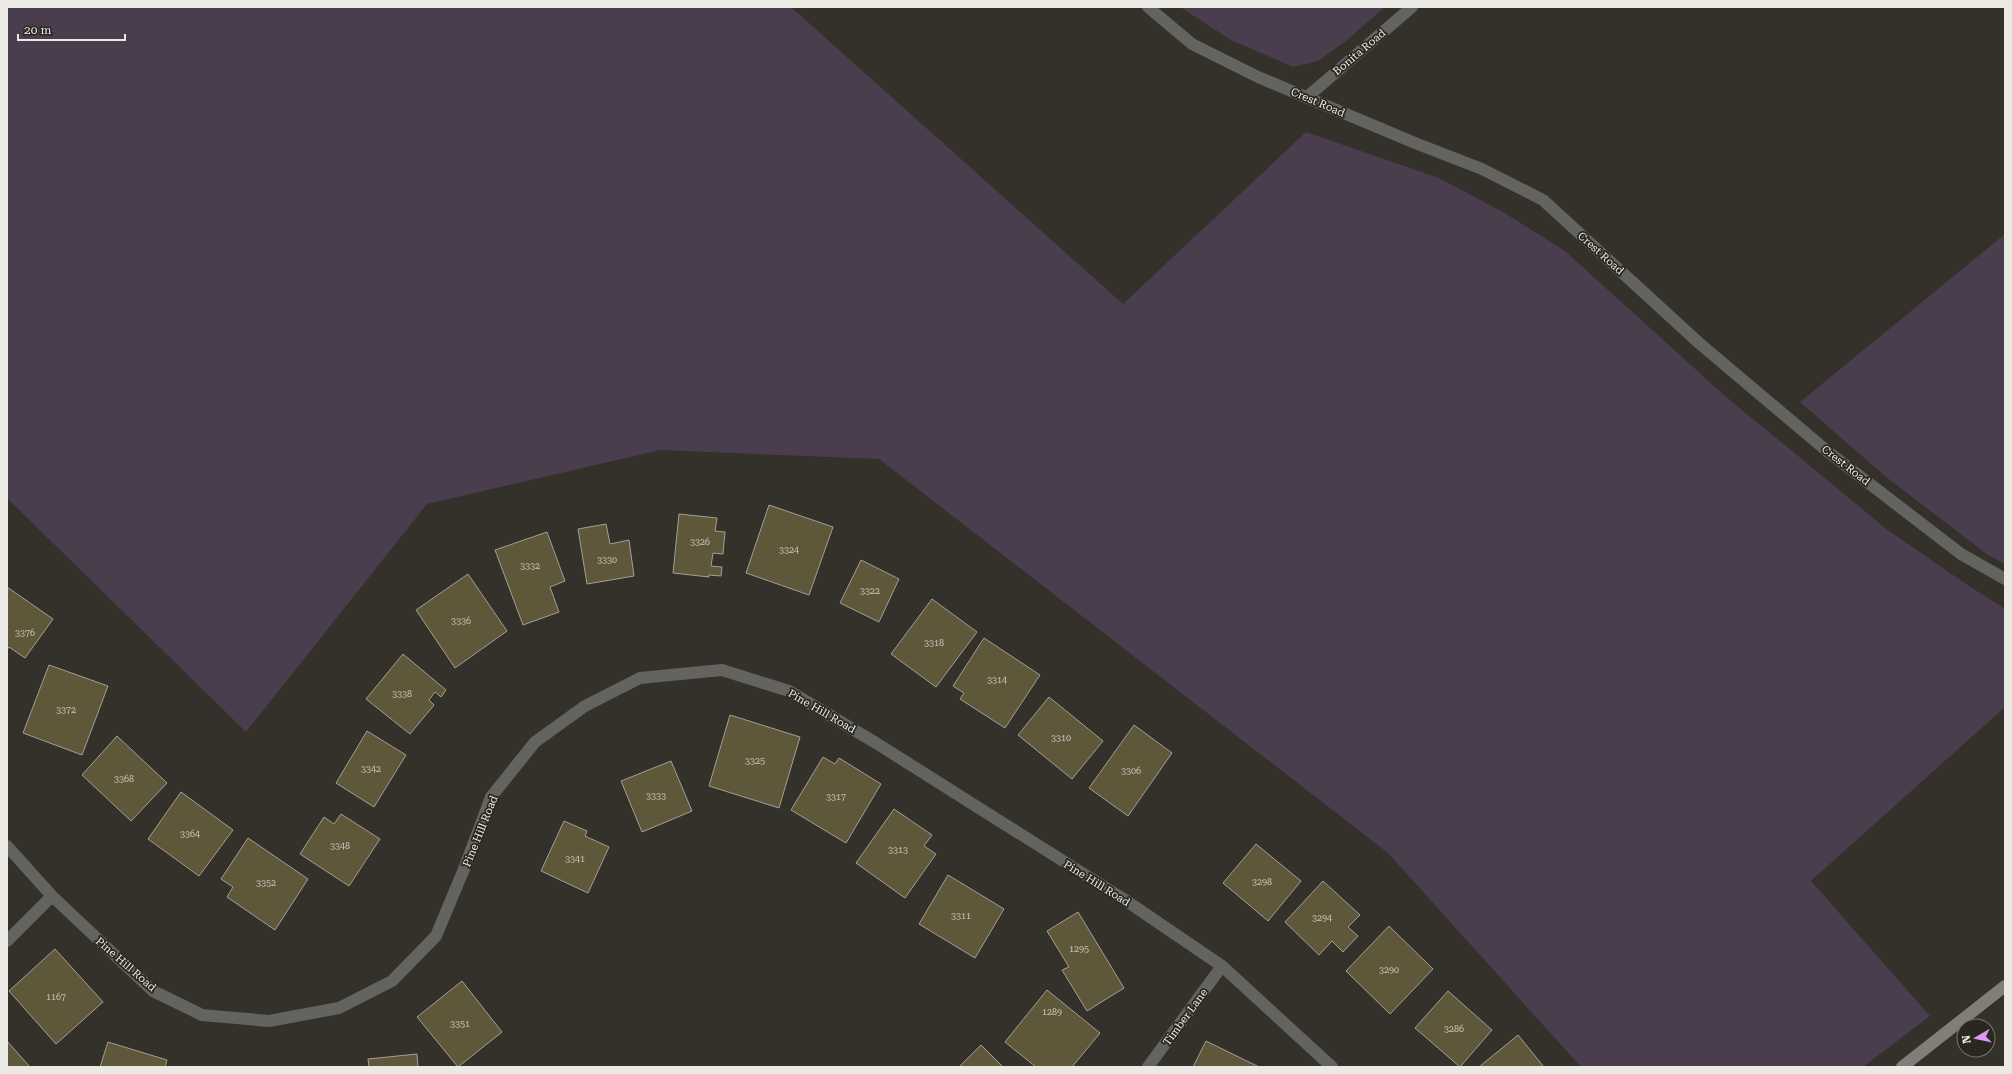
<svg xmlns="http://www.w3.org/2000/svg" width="2012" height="1074" font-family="'Roboto Serif',serif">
	<rect width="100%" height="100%" fill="#33312a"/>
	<!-- green -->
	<path fill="#493d4e" d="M7 7H791L1123 304 1306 132 1439 178 1503 212 1565 251 1724 395 1889 531 1969 586 2005 609V707L1811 881 1930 1016 1863 1067H1581L1388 853 879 459 660 450 427 504 246 732 7 498Z
		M1180 7H1385L1347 40 1318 61 1293 67 1231 40Z
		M2005 234V564L1988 555 1886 477 1800 402Z"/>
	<!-- building -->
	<path fill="#5e573a" stroke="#a2a097" d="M769 505 833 527 809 595 746 573Z
		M679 514 717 518 715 531 725 532 723 554 713 553 711 566 722 567 721 576 709 575V577L673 573Z
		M606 524 610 544 629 540 634 576 587 584 578 529Z
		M547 532 565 581 550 587 559 612 523 625 495 550Z
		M861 560 899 579 879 622 840 603Z
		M468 574 507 631 455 668 416 610Z
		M7 587 53 619 25 658 9 647 7 650Z
		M932 599 977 632 936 687 891 654Z
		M984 638 1040 675 1005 728 960 699 964 693 953 686Z
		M403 654 446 690 441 697 435 692 429 700 434 705 410 734 366 699Z
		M49 665 108 686 82 755 23 733Z
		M1049 697 1103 741 1072 779 1018 735Z
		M730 715 800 737 779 808 709 786Z
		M1134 725 1172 753 1128 816 1089 788Z
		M367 731 406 755 374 807 336 783Z
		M117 736 167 783 131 821 82 775Z
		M823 757 835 764 839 758 881 784 846 843 791 810Z
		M671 761 692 811 642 832 621 781Z
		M181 792 233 830 199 876 148 839Z
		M894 809 932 835 924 846 936 854 905 898 856 863Z
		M341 814 380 839 349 886 300 854 324 817 334 824Z
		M564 821 587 831 585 836 609 847 588 893 541 871Z
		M248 838 308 879 275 930 227 897 233 887 221 879Z
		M1256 844 1301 881 1268 921 1223 883Z
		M948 875 1004 909 975 958 919 924Z
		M1323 881 1360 915 1348 927 1358 936 1343 952 1332 941 1319 955 1285 922Z
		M1078 912 1124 988 1087 1011 1062 970 1069 967 1047 931Z
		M1389 926 1433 969 1390 1014 1346 971Z
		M55 949 103 1002 56 1044 9 991Z
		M462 981 502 1032 458 1067 417 1017Z
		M1047 990 1100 1033 1072 1067H1036L1005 1042Z
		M1448 991 1492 1030 1460 1067 1415 1028Z
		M1518 1035 1544 1067H1479Z
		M7 1041 30 1067H7Z
		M1206 1041 1259 1067H1193Z
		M108 1042 167 1060 165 1067H100Z
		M981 1045 1003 1067H959Z
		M417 1054 418 1067H369L368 1059Z"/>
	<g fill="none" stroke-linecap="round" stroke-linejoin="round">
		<!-- street -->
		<path stroke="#63635f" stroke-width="12" d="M1148 7 1192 44 1258 77 1415 143 1482 169 1543 200 1699 343 1827 451 1961 554 2005 579
			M1307 97 1412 7
			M7 846 52 896 153 991 202 1015 269 1021 339 1008 392 981 436 936 464 869 491 797 535 742 585 706 640 678 722 670 789 691 876 743 1125 900 1222 966 1332 1067
			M7 941 52 896
			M1148 1067 1222 966"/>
		<!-- secondary -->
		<path stroke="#7f7e78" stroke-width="12" d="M1902 1067 2005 986"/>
	</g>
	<g text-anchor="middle" stroke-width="3.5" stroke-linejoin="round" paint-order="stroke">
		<!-- number labels -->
		<g font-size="9" fill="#c7c4ba">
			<text x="700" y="545">3326</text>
			<text x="789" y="553">3324</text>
			<text x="607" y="563">3330</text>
			<text x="530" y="569">3332</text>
			<text x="870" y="594">3322</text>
			<text x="461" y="624">3336</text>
			<text x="25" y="636">3376</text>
			<text x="934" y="646">3318</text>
			<text x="997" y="683">3314</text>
			<text x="402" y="697">3338</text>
			<text x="66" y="713">3372</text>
			<text x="1061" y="741">3310</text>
			<text x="755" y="764">3325</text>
			<text x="371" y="772">3342</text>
			<text x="1131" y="774">3306</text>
			<text x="124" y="782">3368</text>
			<text x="656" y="799">3333</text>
			<text x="836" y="800">3317</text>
			<text x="190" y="837">3364</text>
			<text x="340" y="849">3348</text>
			<text x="898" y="853">3313</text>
			<text x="575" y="862">3341</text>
			<text x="1262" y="885">3298</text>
			<text x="266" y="886">3352</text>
			<text x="961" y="919">3311</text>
			<text x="1322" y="921">3294</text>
			<text x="1079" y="952">1295</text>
			<text x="1389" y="973">3290</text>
			<text x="56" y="1000">1167</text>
			<text x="1052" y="1015">1289</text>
			<text x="460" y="1027">3351</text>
			<text x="1454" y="1032">3286</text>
		</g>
		<!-- street labels -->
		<g font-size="11" fill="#eae9e4" stroke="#292720">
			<text transform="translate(1359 52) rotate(-40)" y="4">Bonita Road</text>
			<text transform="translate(1318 102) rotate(23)" y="4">Crest Road</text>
			<text transform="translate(1601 253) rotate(42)" y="4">Crest Road</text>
			<text transform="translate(1846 465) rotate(38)" y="4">Crest Road</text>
			<text transform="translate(822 711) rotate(30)" y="4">Pine Hill Road</text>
			<text transform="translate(480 831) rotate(-68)" y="4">Pine Hill Road</text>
			<text transform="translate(1097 883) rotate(32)" y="4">Pine Hill Road</text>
			<text transform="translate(126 964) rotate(41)" y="4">Pine Hill Road</text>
			<text transform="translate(1185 1017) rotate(-54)" y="4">Timber Lane</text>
		</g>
	</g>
	<!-- border -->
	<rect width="2012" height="1074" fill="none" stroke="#eae9e4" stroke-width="16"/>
	<!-- north arrow -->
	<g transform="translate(1976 1038) rotate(261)"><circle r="19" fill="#292720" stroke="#76756e"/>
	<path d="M0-3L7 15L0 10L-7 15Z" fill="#dc99f4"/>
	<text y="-6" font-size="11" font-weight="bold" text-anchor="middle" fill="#eae9e4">N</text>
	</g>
	<!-- scale -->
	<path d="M18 34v6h107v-6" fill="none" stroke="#eae9e4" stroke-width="2"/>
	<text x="24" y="34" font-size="12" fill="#eae9e4" stroke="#292720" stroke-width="3" paint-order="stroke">20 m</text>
</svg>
